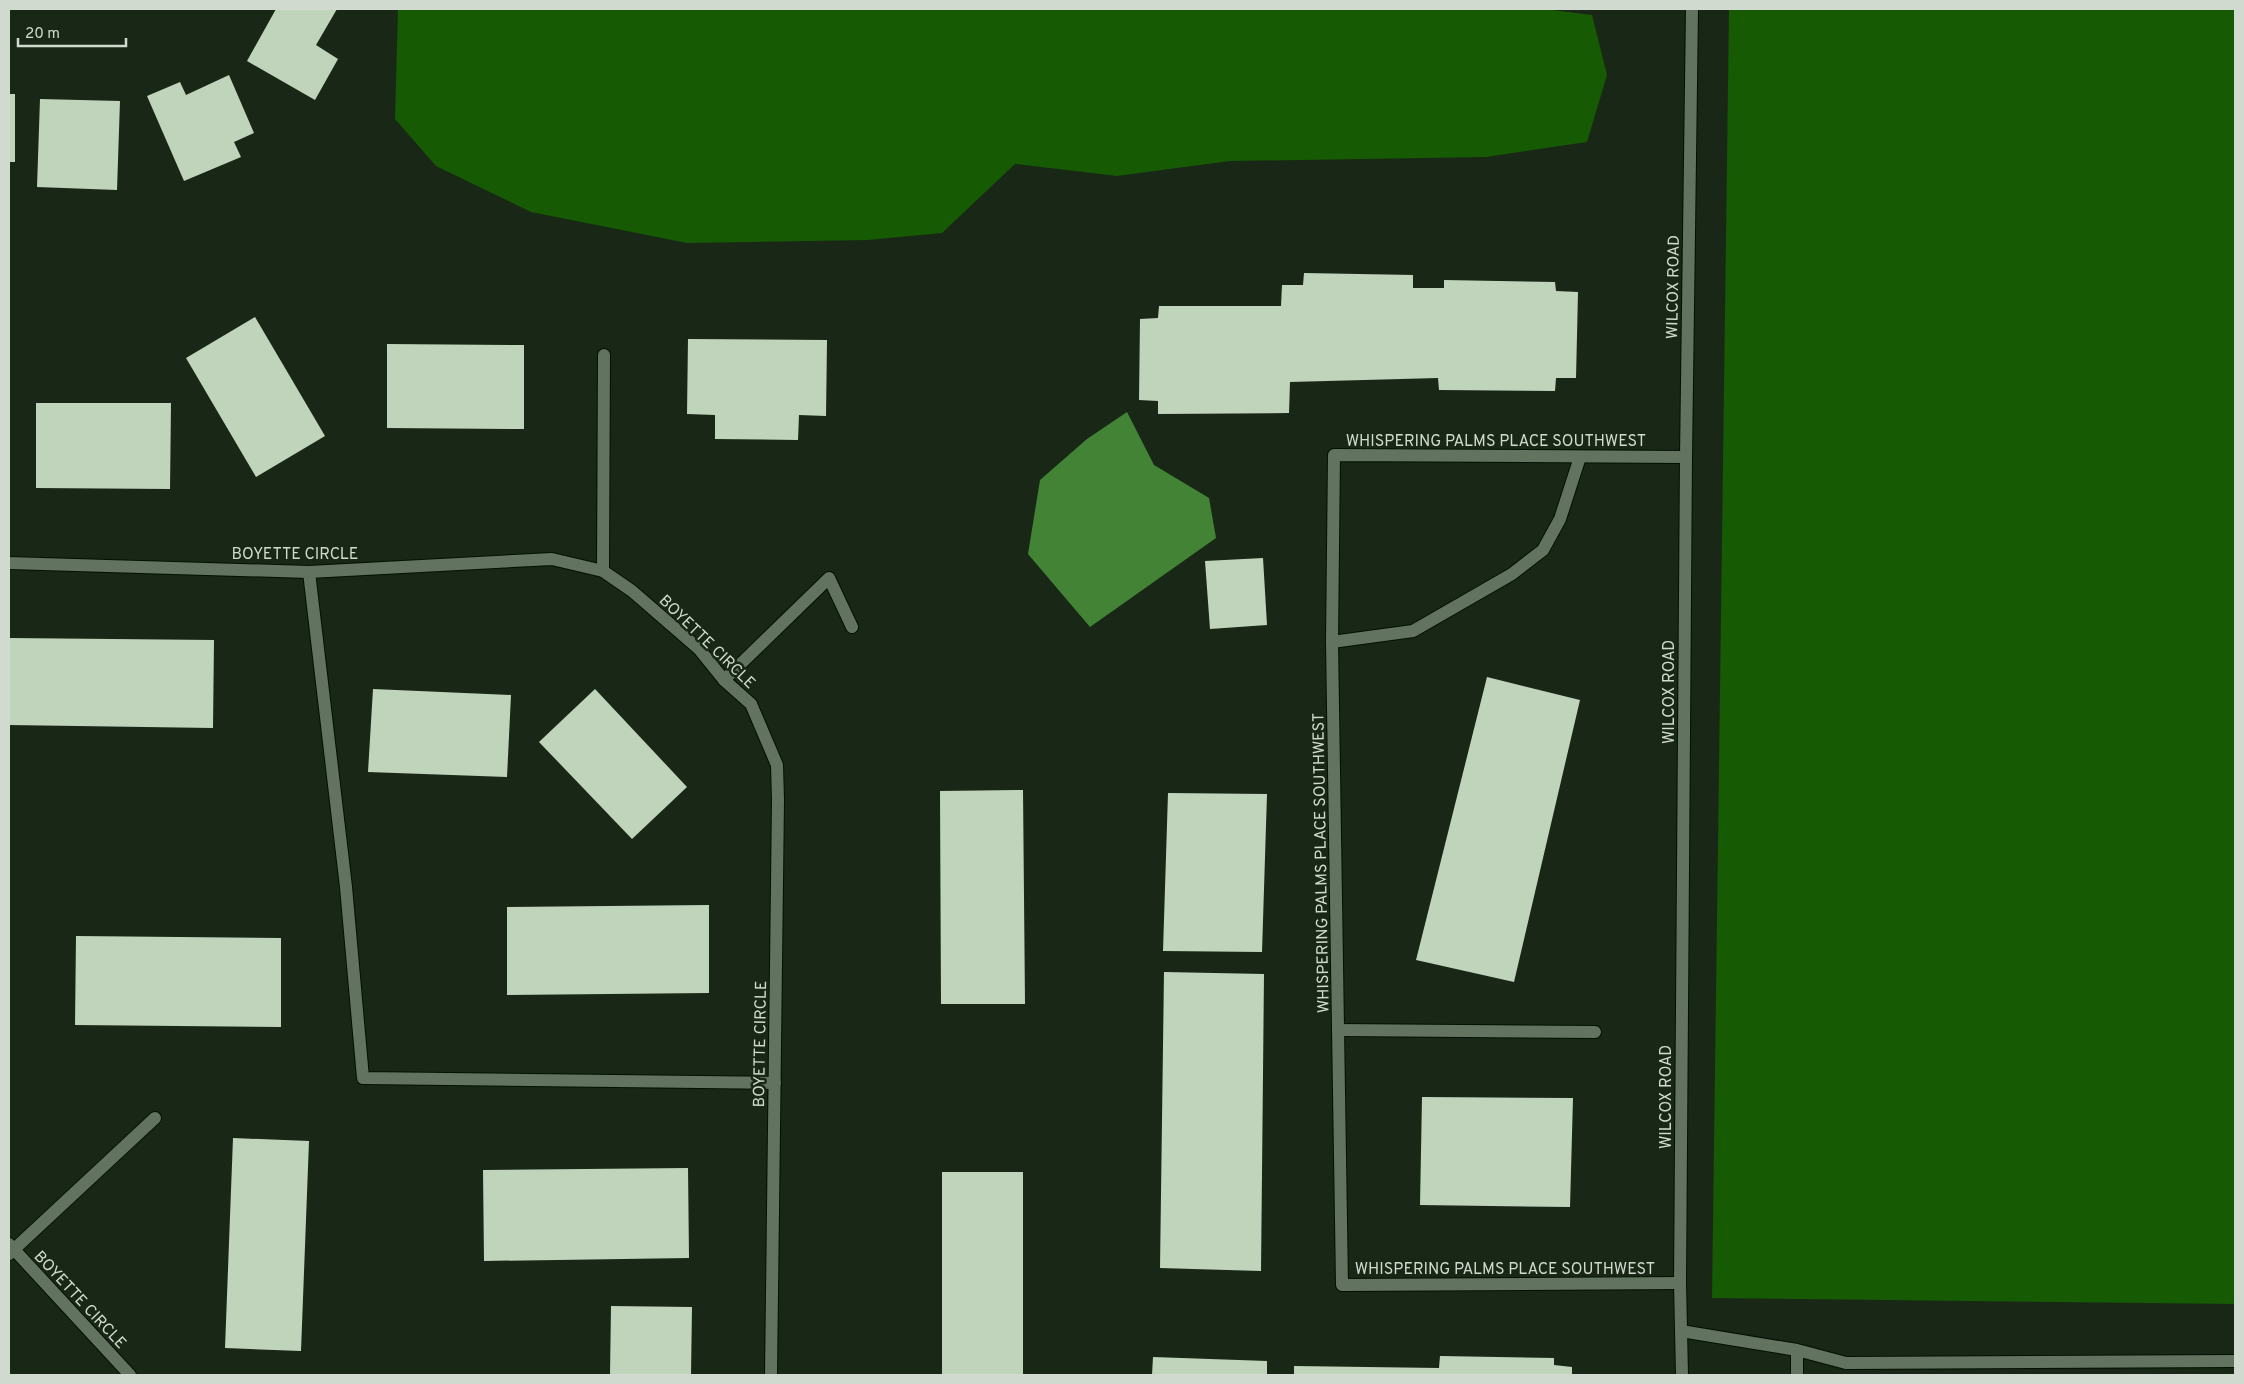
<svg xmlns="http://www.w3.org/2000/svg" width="2244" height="1384" font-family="Overpass,sans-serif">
	<rect width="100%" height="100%" fill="#192816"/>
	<!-- forest -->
	<path fill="#165a04" d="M398 9H1544L1592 15 1607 75 1587 142 1486 157 1230 161 1117 176 1015 164 942 233 868 240 687 243 531 212 436 166 395 119Z
		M1729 9H2235V1304L1712 1298Z"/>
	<!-- water -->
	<path fill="#428336" d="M1127 412 1154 465 1209 498 1216 538 1090 627 1028 554 1040 480 1087 439Z"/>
	<!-- building -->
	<path fill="#c0d4bc" d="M276 9H337L316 45 338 59 315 100 247 61Z
		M229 75 254 133 234 142 241 157 184 181 147 96 180 82 186 95Z
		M9 94H15V162H9Z
		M40 99 120 101 117 190 37 187Z
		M1304 273 1413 275V288H1444V280L1555 282 1556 291 1578 292 1576 378H1556L1555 391 1439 390 1438 378 1290 382 1289 413 1158 414V401L1139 400 1140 319 1158 318 1159 306H1281L1282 285H1303Z
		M255 317 325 436 256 477 186 358Z
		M688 339 827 340 826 416 799 415 798 440 715 439V415L687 414Z
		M387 344 524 345V429L387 428Z
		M36 403H171L170 489 36 488Z
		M1263 558 1267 625 1210 629 1205 561Z
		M9 638 214 640 213 728 9 725Z
		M1487 677 1580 700 1514 982 1416 960Z
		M373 689 511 695 507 777 368 772Z
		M595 689 687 787 632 839 539 742Z
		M1023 790 1025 1004H941L940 791Z
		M1168 793 1267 794 1262 952 1163 951Z
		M709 905V993L507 995V907Z
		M76 936 281 938V1027L75 1025Z
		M1164 972 1264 974 1261 1271 1160 1268Z
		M1422 1097 1573 1098 1570 1207 1420 1205Z
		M233 1138 309 1141 301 1351 225 1348Z
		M688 1168 689 1258 484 1261 483 1170Z
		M942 1172H1023V1375H942Z
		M611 1306 692 1307 691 1375H610Z
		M1440 1356 1554 1358V1365L1572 1367V1375H1294V1366L1439 1368Z
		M1153 1357 1267 1361V1375H1152Z"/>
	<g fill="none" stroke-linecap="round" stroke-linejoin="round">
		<defs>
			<path id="lane" d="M603 571 604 355
				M309 572 346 887 363 1078 775 1083
				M1332 642 1413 631 1512 574 1543 550 1560 519 1580 457
				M724 680 829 578 852 627
				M1338 1030 1595 1032
				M9 1254 155 1118
				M1681 1331 1797 1350
				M1797 1375V1350L1846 1363 2235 1361"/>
			<path id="street" d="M9 563 309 572 552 559 603 571 632 591 699 649 724 680 751 704 777 765 778 800 771 1375
				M9 1244 130 1375
				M1680 1283 1342 1285 1332 642 1334 455 1686 457"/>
			<path id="secondary" d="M1682 1375 1680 1283 1686 457 1692 9"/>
		</defs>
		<!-- lane casing -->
		<use href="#lane" stroke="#041003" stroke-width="14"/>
		<!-- street casing -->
		<use href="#street" stroke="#041003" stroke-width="14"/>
		<!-- secondary casing -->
		<use href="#secondary" stroke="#041003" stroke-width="14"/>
		<!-- lane -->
		<use href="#lane" stroke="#62735f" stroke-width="12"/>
		<!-- street -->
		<use href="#street" stroke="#62735f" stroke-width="12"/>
		<!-- secondary -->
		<use href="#secondary" stroke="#62735f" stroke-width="12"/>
	</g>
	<g text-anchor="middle" stroke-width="5" stroke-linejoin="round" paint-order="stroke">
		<!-- street labels -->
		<g font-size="16" fill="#d0dace" stroke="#192816">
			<text transform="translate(1672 287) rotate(-89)" y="6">WILCOX ROAD</text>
			<text x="1496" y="446">WHISPERING PALMS PLACE SOUTHWEST</text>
			<text x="295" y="559">BOYETTE CIRCLE</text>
			<text transform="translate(708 641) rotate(44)" y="6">BOYETTE CIRCLE</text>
			<text transform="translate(1668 692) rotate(-90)" y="6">WILCOX ROAD</text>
			<text transform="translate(1320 863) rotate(-91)" y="6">WHISPERING PALMS PLACE SOUTHWEST</text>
			<text transform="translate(759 1044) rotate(-89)" y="6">BOYETTE CIRCLE</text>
			<text transform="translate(1665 1097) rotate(-90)" y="6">WILCOX ROAD</text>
			<text x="1505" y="1274">WHISPERING PALMS PLACE SOUTHWEST</text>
			<text transform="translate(81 1299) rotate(47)" y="6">BOYETTE CIRCLE</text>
		</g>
	</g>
	<!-- border -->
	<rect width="2244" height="1384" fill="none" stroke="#d0dace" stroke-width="20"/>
	<!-- scale -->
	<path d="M18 38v8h108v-8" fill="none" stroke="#d0dace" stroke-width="2.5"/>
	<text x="25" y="38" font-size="15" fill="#d0dace" stroke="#192816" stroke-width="4" paint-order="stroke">20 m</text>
</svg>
